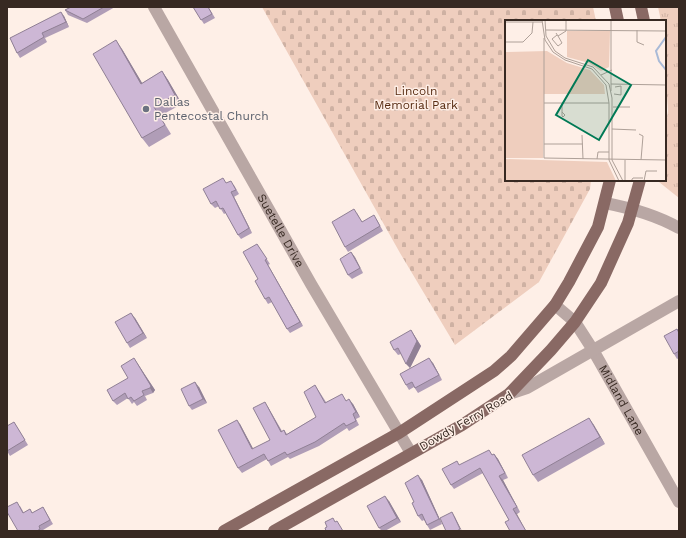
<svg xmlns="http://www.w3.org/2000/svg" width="686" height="538" font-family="'Work Sans',sans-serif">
	<defs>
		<pattern id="grass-tufts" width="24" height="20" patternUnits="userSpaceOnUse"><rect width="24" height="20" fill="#efcebe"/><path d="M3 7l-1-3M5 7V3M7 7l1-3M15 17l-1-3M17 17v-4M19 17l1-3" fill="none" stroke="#ceb1a3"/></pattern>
		<pattern id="cemetery-stones" width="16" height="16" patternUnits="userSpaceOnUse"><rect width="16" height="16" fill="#efcebe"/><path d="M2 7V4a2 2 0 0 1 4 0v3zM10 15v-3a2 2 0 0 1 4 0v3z" fill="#ceb1a3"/></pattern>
	</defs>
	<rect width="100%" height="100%" fill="#feefe7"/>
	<!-- grass -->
	<path fill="url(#grass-tufts)" d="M658 7H679V198L659 182V180H665V134L668 111 665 67V21H661Z"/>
	<!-- cemetery -->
	<path fill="url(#cemetery-stones)" d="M262 7H593L596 21H506V180H591L590 189 539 282 455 345 400 253Z"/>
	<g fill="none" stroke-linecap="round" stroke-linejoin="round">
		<!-- minor -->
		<g stroke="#b9a7a4" stroke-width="12">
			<path id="s1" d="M154 7 311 284 411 453"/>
			<path d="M605 203C631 208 656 215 679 228"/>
			<path id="s2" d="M555 305 575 322 593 350 679 502"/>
			<path d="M509 394 527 388 679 301"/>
		</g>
		<!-- major -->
		<path stroke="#896964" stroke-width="12" d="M615 7 618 21
			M641 7 644 21
			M224 531 399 433 494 371 511 356 555 305 569 282 598 227 610 180
			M274 531 462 425 509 394 551 350 575 322 601 283 628 223 640 180"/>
	</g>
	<!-- wall -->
	<path fill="#b09db7" d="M71 7H115L87 23 68 15 65 10Z
		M193 7H211L209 8 215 18 204 24Z
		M64 16 69 27 45 38 47 42 20 58 17 53 10 38Z
		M122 49 142 83 162 71 168 80 182 104 160 116 171 134 149 147 142 138Z
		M227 183 234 185 239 194 234 197 252 233 241 239 238 235 226 213 224 214 219 206 215 208 211 204Z
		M357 213 362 222 377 220 383 231 348 252 345 247Z
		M257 244 270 264 268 265 303 326 290 333 287 329 272 302 268 304 265 299 258 279Z
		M351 252 363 273 352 279 348 275Z
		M135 318 147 338 130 348 127 343Z
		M677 329 679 332V358L677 359 674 354Z
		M414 335 421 346 410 368 401 354 398 355 394 350Z
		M137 363 155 390 153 393 145 396 147 400 137 406 134 402 132 404 128 398 117 405 113 401Z
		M433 363 442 380 418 393 414 387 409 390 406 385Z
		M315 385 326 402 346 401 353 404 360 417 356 419 359 425 349 431 347 428 319 446 290 459 288 457 271 466 267 459 242 473 238 468 240 424 253 449 270 440 268 407 282 431 284 430 287 434 316 417Z
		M199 387 207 403 192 410 189 406Z
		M589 418 605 444 538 482 533 475Z
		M14 422 28 445 10 456 7 451Z
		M494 454 498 459 508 478 503 480 520 512 509 520 483 473 454 489 451 485 460 465 492 455Z
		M422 480 442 524 430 530 424 520 422 521 418 516 414 502Z
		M389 501 401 522 385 531H382L379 528Z
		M20 506 24 513 30 509 32 513 43 507 53 524 43 530V531H18Z"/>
	<!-- shaded-wall -->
	<path fill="#908095" d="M61 12 64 16 69 27 66 22Z
		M116 40 122 49 148 93 141 84Z
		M162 71 168 80 182 104 175 95Z
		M231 192 234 197 252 233 249 228Z
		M351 252 355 257 363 273 360 268Z
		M265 260 268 265 303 326 300 322Z
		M131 313 135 318 147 338 143 333Z
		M411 330 421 346 410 368 406 364Z
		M134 358 155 390 153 393 150 388Z
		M429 358 433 363 442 380 439 375Z
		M195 382 199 387 207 403 203 399Z
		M349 399 353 404 360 417 356 412Z
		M265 402 268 407 284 436 281 432Z
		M589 418 594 425 605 444 600 437Z
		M237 420 240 424 256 454 252 449Z
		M494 454 498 459 508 478 505 473Z
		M418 475 422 480 442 524 439 519Z
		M499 476 503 480 520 512 517 507Z
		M385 496 389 501 401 522 397 518Z
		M513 509 517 514 526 531Z
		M452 512 455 517 462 531 460 529Z"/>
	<!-- building -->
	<path fill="#cdb7d5" stroke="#908095" d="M71 7H104L83 19 65 10Z
		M193 7H208L212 14 201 20Z
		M61 12 66 22 42 33 44 37 17 53 10 38Z
		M116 40 141 84 162 71 175 95 154 107 165 125 142 138 93 54Z
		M223 178 226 183 231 181 236 190 231 192 249 228 238 235 223 208 220 209 216 201 211 204 203 189Z
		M354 209 362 222 374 215 380 226 345 247 332 222Z
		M257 244 267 259 265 260 300 322 287 329 269 297 265 299 255 281 258 279 243 252Z
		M351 252 360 268 348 275 340 259Z
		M131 313 143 333 127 343 115 322Z
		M677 329 679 333V351L674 354 664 336Z
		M411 330 417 341 406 364 398 348 394 350 390 342Z
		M134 358 151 386 150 388 142 391 144 395 134 401 131 397 128 399 125 393 113 401 107 390 128 378 121 366Z
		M429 358 439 375 415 388 412 382 406 385 400 374Z
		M195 382 203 399 189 406 181 389Z
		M315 385 325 403 342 394 346 401 349 399 356 412 353 414 356 421 346 426 344 423 315 442 287 455 285 452 268 461 264 454 238 468 218 430 237 420 252 449 270 440 253 408 265 402 281 432 284 430 286 435 316 417 304 392Z
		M589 418 600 437 533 475 522 455Z
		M14 422 25 440 7 451V426Z
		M489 450 492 455 494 454 505 473 499 476 517 507 513 509 526 531H510L505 522 509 520 480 468 451 485 442 469 457 461 459 465Z
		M418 475 439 519 427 525 422 514 418 516 412 503 414 502 405 483Z
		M385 496 397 518 379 528 367 506Z
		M17 502 23 513 30 509 32 513 43 507 50 520 39 526 40 529 37 531H18L7 512V507Z
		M452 512 460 529 457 531H446L440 518Z
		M333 518 335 522 337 521 343 531H326L325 528 327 527 325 522Z"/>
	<!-- markers -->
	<circle fill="#6b7280" stroke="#feefe7" stroke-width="1.5" cx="146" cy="109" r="4"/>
	<g text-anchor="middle" stroke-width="3" stroke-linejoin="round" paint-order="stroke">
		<!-- park labels -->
		<g font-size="12" fill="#572b11" stroke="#feefe7">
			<text x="416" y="95">Lincoln<tspan x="416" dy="14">Memorial Park</tspan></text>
		</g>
		<!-- worship labels -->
		<g font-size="12" fill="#5b616d" stroke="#feefe7" text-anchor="start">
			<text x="154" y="106">Dallas<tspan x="154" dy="14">Pentecostal Church</tspan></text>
		</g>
		<!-- street labels -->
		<g font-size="12" fill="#372922" stroke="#feefe7">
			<text dy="4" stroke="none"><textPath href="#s1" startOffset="257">Suetelle Drive</textPath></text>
			<text dy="4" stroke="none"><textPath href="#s2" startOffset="117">Midland Lane</textPath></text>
			<text transform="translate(466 421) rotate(-30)" y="4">Dowdy Ferry Road</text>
		</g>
	</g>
	<!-- overview -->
	<g transform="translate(505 20)">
		<rect width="161" height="161" fill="#feefe7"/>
		<path d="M62 11H105L104 47 96 51 84 43 62 37Z" fill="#efcebe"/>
		<path d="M42 31 62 43 85 50 99 65 100 74H39L38 138H0V32Z" fill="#efcebe"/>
		<path d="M0 139 102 142 111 161H0Z" fill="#efcebe"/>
		<path fill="none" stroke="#a9bad7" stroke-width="2" d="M161 17 151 31 154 41 161 50"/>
		<path fill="none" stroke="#aea098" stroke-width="1" d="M37 0 40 20 48 32 60 40 87 49 101 65 104 83V140L114 161M40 0 41 16 50 31 60 38 88 47 104 64 107 78V140L118 161M106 0V71M0 2H37M41 10 161 11M132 10V22L139 25M51 13 53 16 61 11V0M52 15 47 19 53 26 57 23 53 16M0 22H18L27 13 28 2M96 55 107 50M106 64 161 65M109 74 116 75V66L110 67M39 83H104M108 87H125M57 92 60 95 58 97 57 96V83M107 109 131 110M134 114 138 116 136 140M77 115 78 139M39 124H78M39 138 161 140M39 138V18M92 139 93 132H104M120 140V161M126 161 128 158H138M139 161 141 151H152"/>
		<path fill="#007955" fill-opacity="0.15" stroke="#007955" stroke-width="2" d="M83 40 126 65 94 120 51 95Z"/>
		<rect width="161" height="161" fill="none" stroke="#372922" stroke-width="2"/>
	</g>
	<!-- border -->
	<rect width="686" height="538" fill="none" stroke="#372922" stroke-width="16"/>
</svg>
